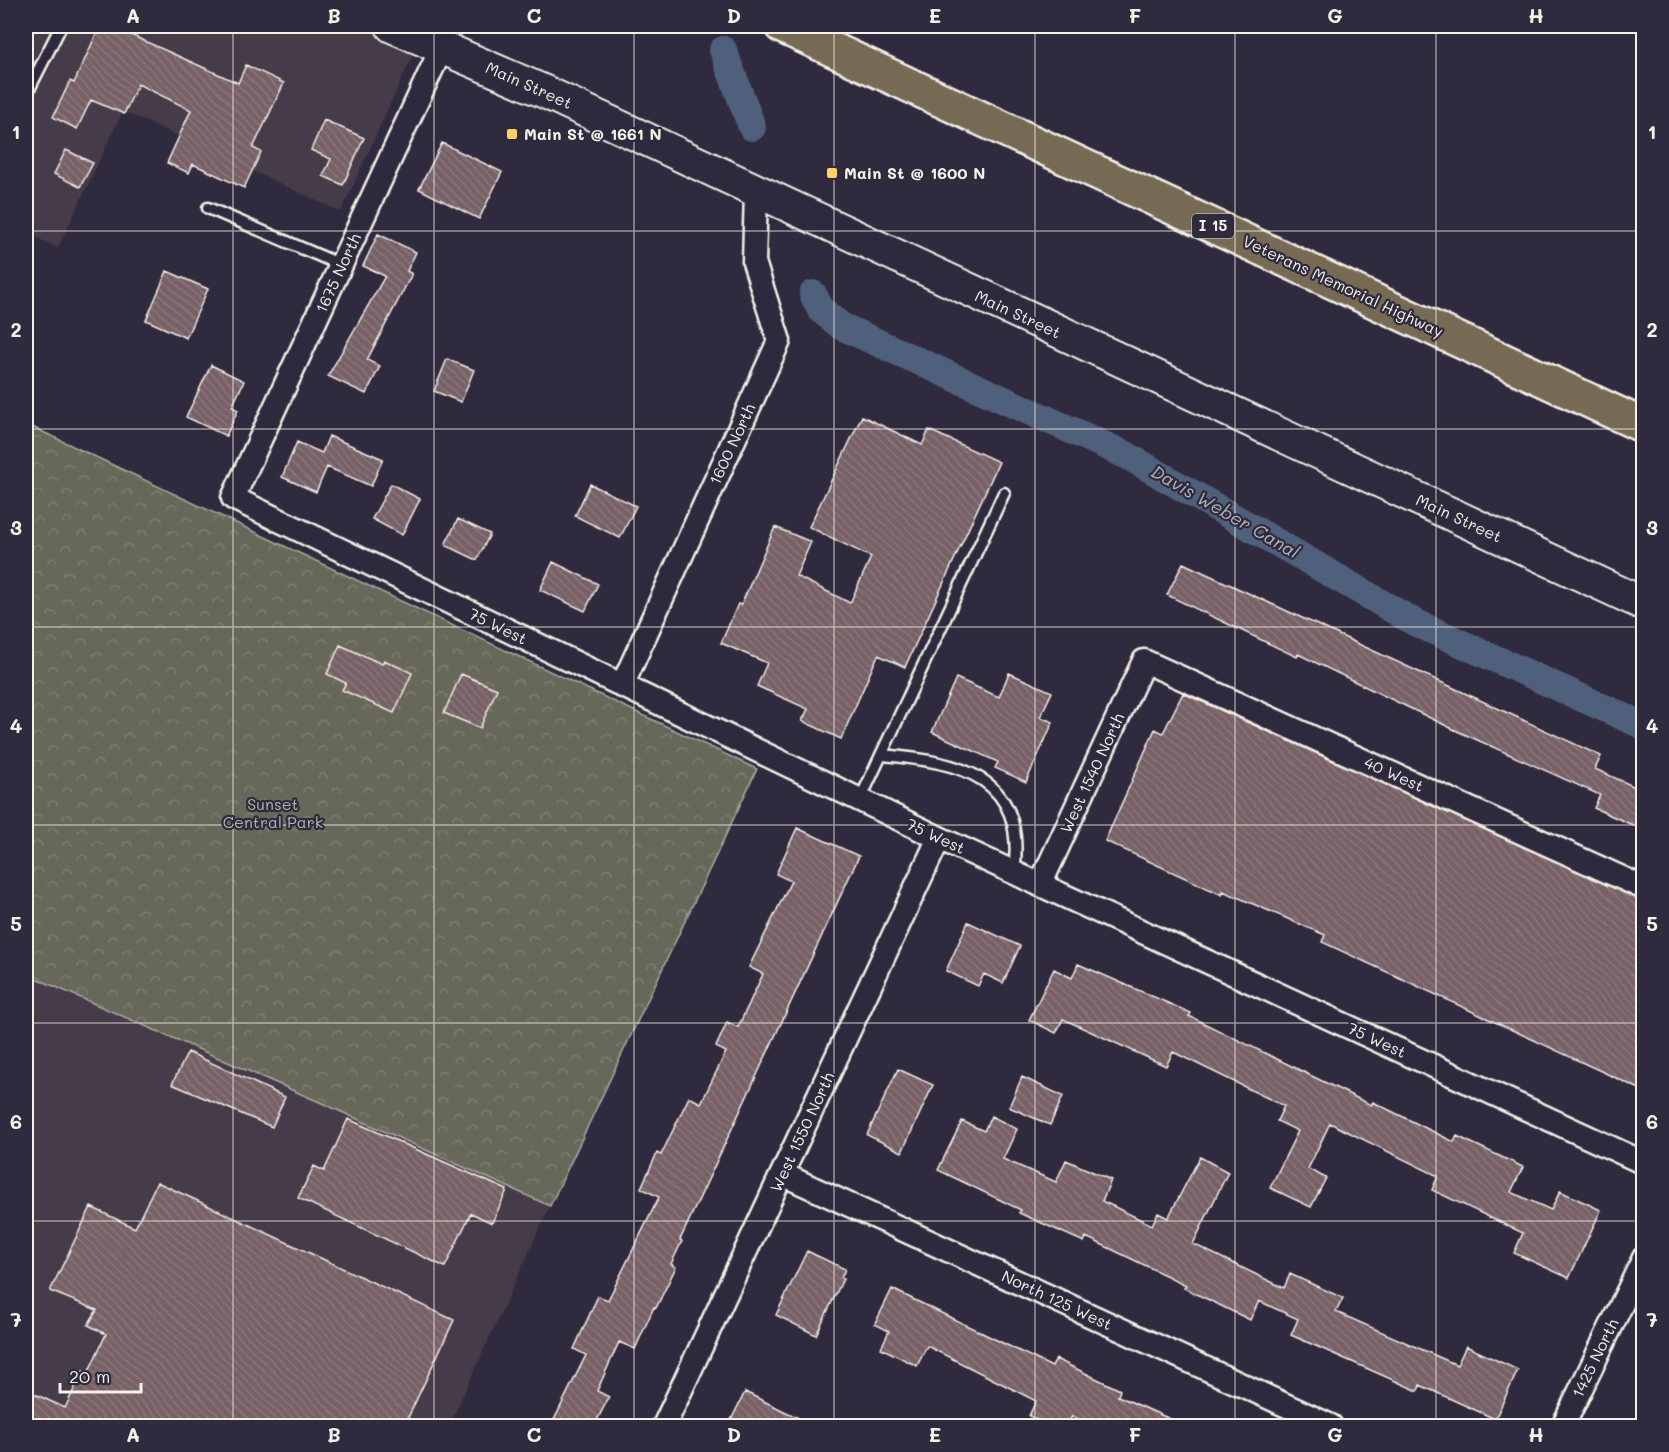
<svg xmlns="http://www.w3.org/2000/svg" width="1669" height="1452" font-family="Mali,sans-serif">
	<defs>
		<pattern id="park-crowns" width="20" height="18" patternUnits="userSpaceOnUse" patternTransform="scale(1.5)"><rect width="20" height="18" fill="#68685a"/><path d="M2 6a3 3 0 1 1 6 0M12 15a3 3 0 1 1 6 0" fill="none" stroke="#7e7e72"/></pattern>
		<pattern id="building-back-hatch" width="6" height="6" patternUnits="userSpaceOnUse" patternTransform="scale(1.5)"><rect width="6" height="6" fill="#776066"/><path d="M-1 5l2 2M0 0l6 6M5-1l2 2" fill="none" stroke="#8b777c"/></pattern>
	</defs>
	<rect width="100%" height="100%" fill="#2f2a3d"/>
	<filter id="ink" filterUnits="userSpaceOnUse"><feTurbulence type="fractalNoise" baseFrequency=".0167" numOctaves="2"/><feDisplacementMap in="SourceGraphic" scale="12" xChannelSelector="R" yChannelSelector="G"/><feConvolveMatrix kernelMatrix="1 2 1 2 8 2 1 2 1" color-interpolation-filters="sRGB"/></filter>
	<g filter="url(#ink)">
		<!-- built -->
		<path fill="#453a49" d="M26 26H362L415 50 341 212 123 111 58 248 26 233Z
			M26 974 324 1104 550 1206 449 1426H26Z"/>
		<!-- park -->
		<path fill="url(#park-crowns)" stroke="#aeaca1" stroke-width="1.5" d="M26 424 757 769 550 1206 324 1104 26 974Z"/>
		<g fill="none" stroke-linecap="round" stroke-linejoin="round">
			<!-- canal -->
			<path stroke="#50607b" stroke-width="28" d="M723 50 752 127
				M813 294 821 310 841 326 1126 455 1414 622 1644 726"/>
		</g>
		<!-- building -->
		<path fill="url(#building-back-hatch)" stroke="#f4f1e8" stroke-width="1.5" d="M100 26H111L238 83 246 65 284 83 253 148 261 152 244 188 193 164 189 173 167 163 191 110 138 84 124 114 91 100 77 129 53 117 70 81 74 83Z
			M324 120 364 138 343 185 323 176 331 159 311 150Z
			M442 143 502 172 479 219 419 189Z
			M66 150 93 163 80 187 54 174Z
			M378 234 416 252 407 271 412 274 367 360 380 366 366 394 328 376 385 276 363 266Z
			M167 271 208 289 186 338 146 320Z
			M447 359 474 370 461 402 434 391Z
			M211 365 244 381 232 407 238 410 226 436 186 417Z
			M862 416 922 445 929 430 999 462 905 667 878 655 841 739 802 721 808 709 757 686 767 663 721 643 738 604 741 605 775 527 811 542 796 576 850 603 871 557 809 527Z
			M329 436 383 459 371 486 327 467 316 492 282 477 297 442 322 453Z
			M391 484 420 499 402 535 372 519Z
			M590 484 636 506 620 538 575 516Z
			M458 519 490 534 477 560 445 545Z
			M553 562 598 584 585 611 540 590Z
			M1183 563 1601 756 1595 769 1644 791V830L1594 808 1600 795 1455 730 1298 654 1297 657 1167 595Z
			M340 645 382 664 384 660 412 673 394 713 342 690 346 683 327 674Z
			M1009 673 1052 692 1040 717 1053 722 1026 782 995 768 998 762 932 732 956 678 999 697Z
			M461 674 497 689 480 728 444 713Z
			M1183 693 1644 901V1091L1322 942 1325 935 1223 891 1222 895 1105 841 1155 729 1163 733Z
			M797 828 859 856 680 1240 682 1241 671 1264 676 1267 656 1308 654 1307 635 1349 619 1342 597 1391 609 1397 594 1426H551L586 1355 574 1349 598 1296 608 1300 659 1197 641 1188 657 1153 661 1155 689 1097 701 1103 726 1052 716 1047 727 1022 738 1027 763 974 749 967 791 881 776 874Z
			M968 922 1020 946 1003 983 984 974 978 986 946 971Z
			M1078 964 1191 1013 1189 1016 1371 1105 1373 1102 1454 1142 1457 1136 1523 1167 1511 1192 1551 1210 1560 1191 1601 1210 1569 1278 1514 1253 1523 1233 1432 1190 1438 1176 1330 1123 1308 1169 1326 1178 1311 1207 1270 1188 1298 1131 1277 1121 1284 1106 1173 1052 1166 1066 1063 1019 1056 1033 1029 1020 1054 969 1072 978Z
			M188 1052 285 1097 272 1127 172 1084Z
			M898 1069 933 1085 902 1152 867 1135Z
			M1022 1077 1063 1096 1050 1125 1009 1107Z
			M991 1116 1017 1129 1003 1159 1056 1182 1066 1160 1111 1180 1102 1201 1152 1225 1158 1213 1168 1218 1200 1157 1228 1172 1193 1244 1284 1288 1290 1274 1343 1298 1336 1312 1457 1365 1466 1346 1518 1370 1495 1419 1420 1385 1418 1391 1291 1335 1298 1319 1259 1301 1250 1320 1184 1288 1186 1285 1086 1237 1084 1242 1019 1213 1021 1210 938 1170 962 1121 984 1131Z
			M348 1119 507 1190 492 1223 471 1213 445 1267 298 1198 314 1166 324 1171Z
			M157 1182 454 1320 404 1426H26V1390L65 1408 83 1371 88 1373 106 1334 88 1325 97 1310 50 1291 91 1207 135 1228Z
			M807 1251 845 1269 841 1278 843 1279 816 1335 776 1315Z
			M892 1289 1052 1367 1056 1359 1120 1390 1118 1396 1186 1426H1094L1072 1416 1067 1426H1050L1029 1416 1036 1401 927 1346 917 1366 881 1348 889 1331 875 1324Z
			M745 1392 815 1426H728Z"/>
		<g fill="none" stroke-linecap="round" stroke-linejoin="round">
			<defs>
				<path id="service" d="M26 95 61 26
					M208 208 341 265
					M882 755C962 762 1027 776 1014 873
					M860 800 1004 493"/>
				<path id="minor" d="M442 47 233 498 939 838 1644 1163
					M622 686 779 341 754 262 756 192
					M1040 885 1144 661 1644 888
					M782 1174 1331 1426
					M664 1426 939 838
					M1563 1426 1644 1258"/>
				<path id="secondary" d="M392 26 545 92 1644 604"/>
				<path id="motorway" d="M782 26 1644 426"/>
			</defs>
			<!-- service casing -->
			<use href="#service" stroke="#f4f1e8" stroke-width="15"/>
			<!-- minor casing -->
			<use href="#minor" stroke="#f4f1e8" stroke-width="27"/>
			<!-- secondary casing -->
			<use href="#secondary" stroke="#f4f1e8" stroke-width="36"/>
			<!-- motorway casing -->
			<use href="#motorway" stroke="#f4f1e8" stroke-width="38"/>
			<!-- service -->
			<use href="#service" stroke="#2f2a3d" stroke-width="10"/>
			<!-- minor -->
			<use href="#minor" stroke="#2f2a3d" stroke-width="22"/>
			<!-- secondary -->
			<use href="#secondary" stroke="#2f2a3d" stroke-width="32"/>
			<!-- motorway -->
			<use href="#motorway" stroke="#766a55" stroke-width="33"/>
		</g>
	</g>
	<!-- grid -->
	<path fill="none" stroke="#f4f1e8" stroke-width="1.5" stroke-opacity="0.55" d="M233 26V1426M434 26V1426M634 26V1426M834 26V1426M1035 26V1426M1235 26V1426M1436 26V1426M26 231H1644M26 429H1644M26 627H1644M26 825H1644M26 1023H1644M26 1221H1644"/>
	<!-- markers -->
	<g fill="#ffd166" stroke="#2f2a3d" stroke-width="2">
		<rect x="506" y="128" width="12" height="12" rx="3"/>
		<rect x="826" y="167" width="12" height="12" rx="3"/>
	</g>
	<g text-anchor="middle" stroke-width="4.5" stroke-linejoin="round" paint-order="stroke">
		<!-- shield labels -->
		<rect fill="#2f2a3d" stroke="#b9b5b5" stroke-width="1.5" x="1192" y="214" width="42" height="24" rx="4.5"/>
		<g font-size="15" font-weight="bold" fill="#f4f1e8">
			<text x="1213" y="231">I 15</text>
		</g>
		<!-- street labels -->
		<g font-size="16" fill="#f4f1e8" stroke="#2f2a3d">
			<text transform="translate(529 85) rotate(24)" y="6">Main Street</text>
			<text transform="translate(338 273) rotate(-65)" y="6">1675 North</text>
			<text transform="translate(1343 286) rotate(25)" y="6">Veterans Memorial Highway</text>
			<text transform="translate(1018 314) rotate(25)" y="6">Main Street</text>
			<text transform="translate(732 444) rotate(-65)" y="6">1600 North</text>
			<text transform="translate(1459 518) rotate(25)" y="6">Main Street</text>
			<text transform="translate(498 626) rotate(26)" y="6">75 West</text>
			<text transform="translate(1092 773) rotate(-65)" y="6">West 1540 North</text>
			<text transform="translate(1394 774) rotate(24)" y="6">40 West</text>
			<text transform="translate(936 836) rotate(25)" y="6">75 West</text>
			<text transform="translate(1377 1040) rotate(25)" y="6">75 West</text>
			<text transform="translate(802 1132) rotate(-65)" y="6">West 1550 North</text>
			<text transform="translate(1057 1300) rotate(25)" y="6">North 125 West</text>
			<text transform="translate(1595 1358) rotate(-64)" y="6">1425 North</text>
		</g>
		<!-- poi labels -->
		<g font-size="16" font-weight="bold" fill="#f4f1e8" stroke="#2f2a3d" text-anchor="start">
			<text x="524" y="140">Main St @ 1661 N</text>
			<text x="844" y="179">Main St @ 1600 N</text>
		</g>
		<!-- park labels -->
		<g font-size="16" fill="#b5b3a8" stroke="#2f2a3d">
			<text x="273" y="810">Sunset<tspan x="273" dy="18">Central Park</tspan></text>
		</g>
		<!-- water labels -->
		<g font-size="18" font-style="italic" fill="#b2b7bc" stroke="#2f2a3d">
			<text transform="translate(1225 512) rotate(30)" y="6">Davis Weber Canal</text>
		</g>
	</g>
	<!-- margin -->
	<rect width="1669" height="1452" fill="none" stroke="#2f2a3d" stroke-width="66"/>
	<!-- scale -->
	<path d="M60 1383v9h81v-9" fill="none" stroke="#f4f1e8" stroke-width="3"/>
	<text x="69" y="1383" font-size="18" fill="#f4f1e8" stroke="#2f2a3d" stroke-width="4.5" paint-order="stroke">20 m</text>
	<rect x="33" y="33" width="1603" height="1386" fill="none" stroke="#f4f1e8" stroke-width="2"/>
	<g font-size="20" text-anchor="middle" font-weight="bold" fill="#f4f1e8">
		<text x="133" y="23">A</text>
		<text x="334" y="23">B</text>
		<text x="534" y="23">C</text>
		<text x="734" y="23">D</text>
		<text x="935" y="23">E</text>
		<text x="1135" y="23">F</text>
		<text x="1335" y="23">G</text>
		<text x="1536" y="23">H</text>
		<text x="16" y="139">1</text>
		<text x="1652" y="139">1</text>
		<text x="16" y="337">2</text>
		<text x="1652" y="337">2</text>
		<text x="16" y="535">3</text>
		<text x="1652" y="535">3</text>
		<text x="16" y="733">4</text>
		<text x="1652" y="733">4</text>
		<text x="16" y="931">5</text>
		<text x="1652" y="931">5</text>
		<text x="16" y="1129">6</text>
		<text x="1652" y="1129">6</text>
		<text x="16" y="1327">7</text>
		<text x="1652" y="1327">7</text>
		<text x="133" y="1442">A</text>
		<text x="334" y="1442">B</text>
		<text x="534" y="1442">C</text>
		<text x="734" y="1442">D</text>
		<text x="935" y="1442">E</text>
		<text x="1135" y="1442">F</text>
		<text x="1335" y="1442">G</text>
		<text x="1536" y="1442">H</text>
	</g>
</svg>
